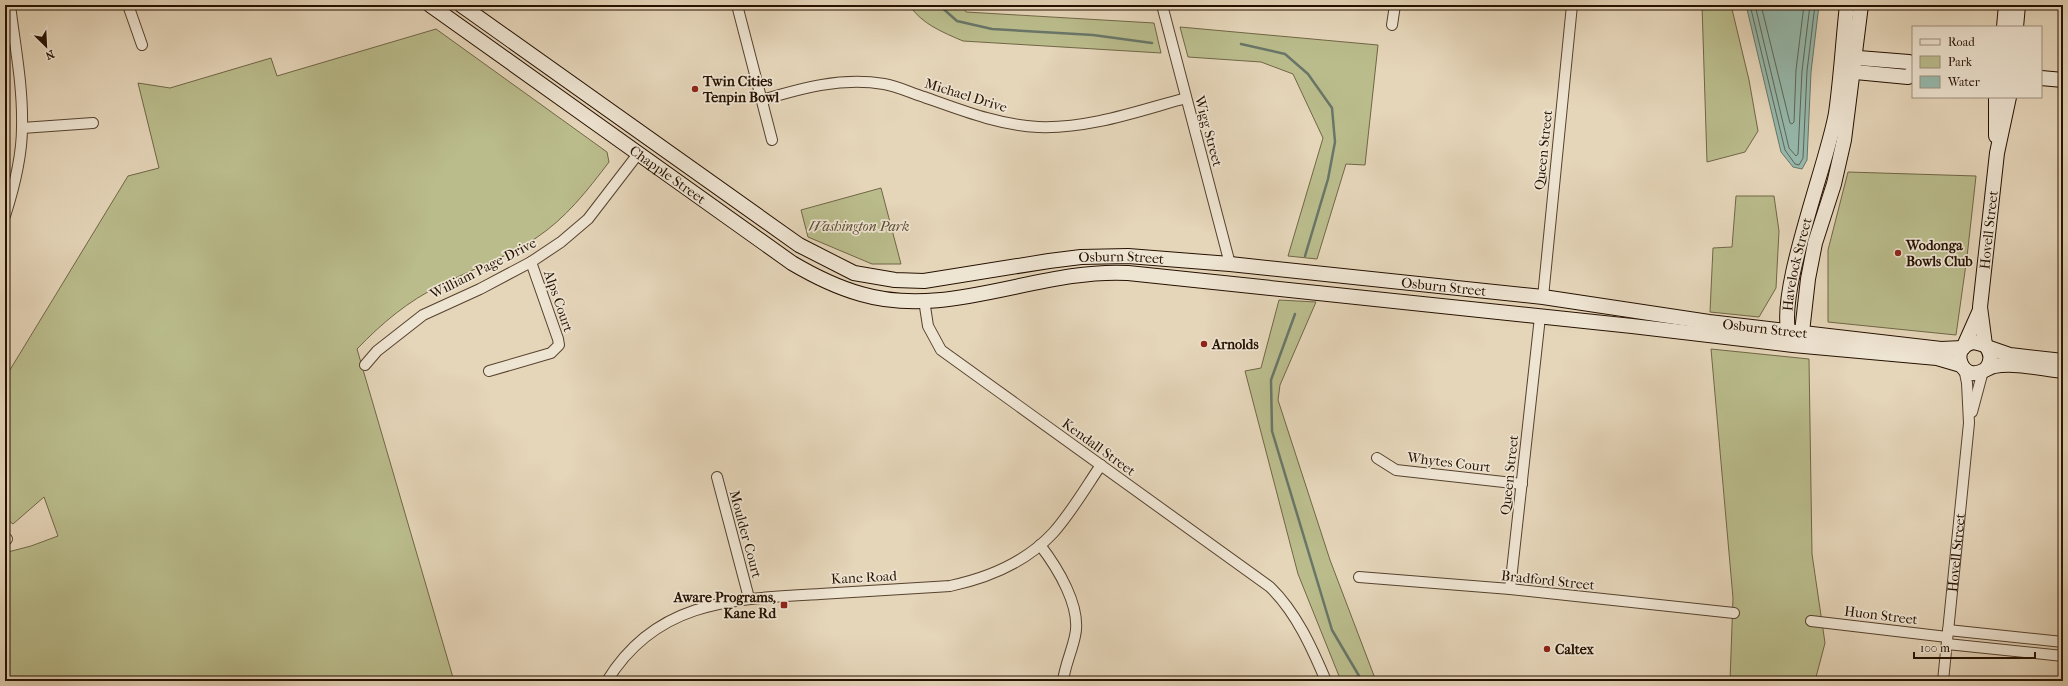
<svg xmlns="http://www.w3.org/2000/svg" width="2068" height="686" font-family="'IM FELL French Canon',serif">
	<rect width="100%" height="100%" fill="#e5d5b9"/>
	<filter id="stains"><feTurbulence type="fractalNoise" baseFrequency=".005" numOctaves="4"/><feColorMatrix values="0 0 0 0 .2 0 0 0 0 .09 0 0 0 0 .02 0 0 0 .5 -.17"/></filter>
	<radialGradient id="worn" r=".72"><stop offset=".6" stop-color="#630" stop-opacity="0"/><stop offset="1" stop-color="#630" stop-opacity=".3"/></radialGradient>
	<!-- green -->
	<path fill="#babc8c" stroke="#706646" d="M909 5H962L966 12 1154 23 1161 53 963 41C942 32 922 24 909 5Z
		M1702 5H1731L1749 80 1758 131 1745 152 1707 162Z
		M1180 27 1378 45 1365 165 1346 164 1317 259 1288 256 1323 138 1293 74 1261 62 1188 57Z
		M436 29 607 152 609 162C587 191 566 218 536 238 506 258 472 269 441 285 408 301 382 323 357 349L454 681H5V557L8 552 31 546 58 536 44 497 13 524 5 518V378L128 176 159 168 138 83 170 88 271 58 277 76Z
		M1848 172 1976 176 1967 257 1956 335 1828 322V250Z
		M881 188 901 264H872L808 237 801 210Z
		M1736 196H1774L1779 231 1776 288 1759 317 1710 312 1713 248 1732 247Z
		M1279 300 1316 302 1280 385 1278 400 1330 560 1376 681H1341L1298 574 1245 371 1261 368Z
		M1711 349 1809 359 1812 554 1825 643 1815 681H1730L1733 598Z"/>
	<!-- water -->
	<path fill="#96b9ad" stroke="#697668" d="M1746 5H1819L1811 72 1807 160 1802 169 1793 167 1781 152Z"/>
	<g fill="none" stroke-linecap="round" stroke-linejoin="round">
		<!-- shore -->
		<path stroke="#5e6556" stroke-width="1" d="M1750 5 1785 150 1795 164 1799 165 1803 158 1807 71 1815 5
			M1755 5 1789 148 1796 156 1798 154 1802 71 1810 5
			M1761 5 1790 123 1792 124 1794 122 1796 70 1804 5"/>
		<!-- stream -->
		<path stroke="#697668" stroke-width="2.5" d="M939 5 957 21 992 29 1093 35 1152 43
			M1241 44 1285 54 1308 74 1332 108 1335 142 1328 179 1305 256
			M1295 314 1271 380 1272 431 1332 630 1362 681"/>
		<defs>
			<g id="street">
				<path d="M128 5 142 45"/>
				<path d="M737 5 772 140"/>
				<path d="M1162 5 1230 264"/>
				<path d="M1392 25 1395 5"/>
				<path d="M762 100C802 88 841 77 884 84 897 86 911 93 924 97 961 110 998 125 1038 127 1089 129 1138 111 1186 98"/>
				<path d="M22 128 93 123"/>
				<path d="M5 216C14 188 22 157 22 127 23 86 15 46 10 5"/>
				<path d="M1543 297 1572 5"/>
				<path d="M924 300 928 326 941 350 1270 587C1296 612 1312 648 1326 681"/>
				<path d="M365 365 377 351 423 315 480 289 531 262 561 242 588 219 638 154"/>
				<path d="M489 371 551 353 559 345 558 339 531 262"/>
				<path d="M1972 412 1983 371"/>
				<path d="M1377 458 1396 470 1522 484"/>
				<path d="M717 477 749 598"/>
				<path d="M5 539H7"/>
				<path d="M1040 545C1057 567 1082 607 1075 636 1072 651 1065 665 1063 681"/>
				<path d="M1359 577 1510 589 1734 613"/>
				<path d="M1510 589 1540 317"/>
				<path d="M1811 621 1947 637"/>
				<path d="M1948 630 2063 642"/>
				<path d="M1947 644 2063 656"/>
				<path d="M607 681C657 599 735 599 820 594 864 591 907 589 950 586 988 578 1026 562 1053 533 1071 513 1086 487 1101 465"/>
				<path id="s1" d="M1943 681 1969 423 1967 383 1964 368"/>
			</g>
			<g id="secondary">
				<path id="s2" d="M430 5 792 263C814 276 836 287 861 294 949 320 1039 268 1128 273L1632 326 1793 345 1937 358 1961 365"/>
				<path id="s3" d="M461 5 799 245 854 273 895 280 924 281 1049 261 1081 257 1128 256 1230 264 1543 297 1709 322 1941 349 1963 348"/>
				<path d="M2004 27 2006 5"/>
				<path d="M2016 27 2018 5"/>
				<path d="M1846 57 1909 62 1913 65"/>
				<path d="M1845 71 1908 77 1913 72"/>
				<path d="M2041 78 2063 80"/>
				<path d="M1996 97V136"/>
				<path id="s4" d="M1790 337C1774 298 1828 162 1836 113 1841 78 1843 41 1847 5"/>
				<path d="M1797 340 1802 332 1808 279 1815 243 1834 184 1844 140 1861 5"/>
				<path id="s5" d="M1985 345 1980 307 1997 153 2009 97"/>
				<path d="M1964 346 1980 310"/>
				<path d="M1987 347 2010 355 2063 361"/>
				<path d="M1986 369C1992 362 1992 353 1985 345L1974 342C1969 343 1964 345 1961 350 1957 358 1961 370 1971 373 1980 375 1986 368 1994 366 2016 362 2042 369 2063 371"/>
			</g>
		</defs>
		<!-- street casing -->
		<use href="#street" stroke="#56422e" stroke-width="12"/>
		<!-- secondary casing -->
		<use href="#secondary" stroke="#261100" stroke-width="16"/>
		<!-- street -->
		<use href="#street" stroke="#eee4d2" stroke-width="10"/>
		<!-- secondary -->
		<use href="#secondary" stroke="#eee4d2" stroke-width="14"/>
	</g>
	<!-- markers -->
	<g fill="#8f2418" stroke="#eee4d2" stroke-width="1.5">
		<circle cx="695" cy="89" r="4"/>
		<circle cx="1898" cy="253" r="4"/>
		<circle cx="1204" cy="344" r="4"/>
		<rect x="780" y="601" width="8" height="8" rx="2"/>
		<circle cx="1547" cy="649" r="4"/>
	</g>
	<g text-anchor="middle" stroke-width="3.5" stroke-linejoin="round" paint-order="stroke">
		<!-- poi labels -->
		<g font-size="14" font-weight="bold" fill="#261100" stroke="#eee4d2" text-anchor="start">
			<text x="703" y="86">Twin Cities<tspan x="703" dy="16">Tenpin Bowl</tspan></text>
			<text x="1906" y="250">Wodonga<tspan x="1906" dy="16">Bowls Club</tspan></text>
			<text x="1212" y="349">Arnolds</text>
			<text x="776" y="602" text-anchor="end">Aware Programs,<tspan x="776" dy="16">Kane Rd</tspan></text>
			<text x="1555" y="654">Caltex</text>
		</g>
		<!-- street labels -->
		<g font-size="14" fill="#261100" stroke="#eee4d2">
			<text transform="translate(966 95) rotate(17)" y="5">Michael Drive</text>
			<text transform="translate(1209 131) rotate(75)" y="5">Wigg Street</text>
			<text transform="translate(1543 150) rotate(-84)" y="5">Queen Street</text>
			<text dy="5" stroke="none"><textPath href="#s2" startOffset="292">Chapple Street</textPath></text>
			<text dy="5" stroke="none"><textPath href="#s5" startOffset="116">Hovell Street</textPath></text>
			<text dy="5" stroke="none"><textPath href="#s3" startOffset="746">Osburn Street</textPath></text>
			<text dy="5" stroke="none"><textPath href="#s4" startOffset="74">Havelock Street</textPath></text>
			<text transform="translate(483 268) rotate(-27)" y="5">William Page Drive</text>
			<text dy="5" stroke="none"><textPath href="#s3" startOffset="1070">Osburn Street</textPath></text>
			<text transform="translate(559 301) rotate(71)" y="5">Alps Court</text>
			<text dy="5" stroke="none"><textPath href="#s3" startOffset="1394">Osburn Street</textPath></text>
			<text transform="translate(1099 447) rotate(36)" y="5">Kendall Street</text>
			<text transform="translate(1449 462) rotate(7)" y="5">Whytes Court</text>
			<text transform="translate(1509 475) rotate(-84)" y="5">Queen Street</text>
			<text transform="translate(746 534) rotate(75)" y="5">Moulder Court</text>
			<text dy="5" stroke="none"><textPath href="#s1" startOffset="129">Hovell Street</textPath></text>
			<text transform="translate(864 577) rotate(-3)" y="5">Kane Road</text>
			<text transform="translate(1548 580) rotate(6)" y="5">Bradford Street</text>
			<text transform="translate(1881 615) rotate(7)" y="5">Huon Street</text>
		</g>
		<!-- park labels -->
		<g font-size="14" font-style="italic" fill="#5a4d31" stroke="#eee4d2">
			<text x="859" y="231">Washington Park</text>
		</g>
	</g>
	<!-- margin -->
	<rect width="2068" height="686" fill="none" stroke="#e5d5b9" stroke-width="20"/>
	<rect x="6" y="6" width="2056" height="674" fill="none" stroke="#261100" stroke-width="2"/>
	<rect x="10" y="10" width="2048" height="666" fill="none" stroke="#261100"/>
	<!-- legend -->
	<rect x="1912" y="26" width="130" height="72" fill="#eee4d2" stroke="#9e907e"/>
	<rect x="1920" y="39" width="20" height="6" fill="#eee4d2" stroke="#9e907e"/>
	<text x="1948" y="46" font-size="12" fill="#261100">Road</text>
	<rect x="1920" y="56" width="20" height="12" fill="#babc8c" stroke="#9e907e"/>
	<text x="1948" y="66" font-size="12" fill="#261100">Park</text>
	<rect x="1920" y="76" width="20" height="12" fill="#96b9ad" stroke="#9e907e"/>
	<text x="1948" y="86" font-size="12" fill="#261100">Water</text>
	<!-- north arrow -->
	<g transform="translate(46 46) rotate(156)" stroke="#eee4d2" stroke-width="3" paint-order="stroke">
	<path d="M0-3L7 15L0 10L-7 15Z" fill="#261100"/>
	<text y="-6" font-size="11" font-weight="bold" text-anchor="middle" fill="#261100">N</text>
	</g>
	<!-- scale -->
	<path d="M1914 652v6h121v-6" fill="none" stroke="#261100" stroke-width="2"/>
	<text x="1920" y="652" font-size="12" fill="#261100" stroke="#eee4d2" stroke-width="3" paint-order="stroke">100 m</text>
	<rect width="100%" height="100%" filter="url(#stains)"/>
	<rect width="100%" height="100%" fill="url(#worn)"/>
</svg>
